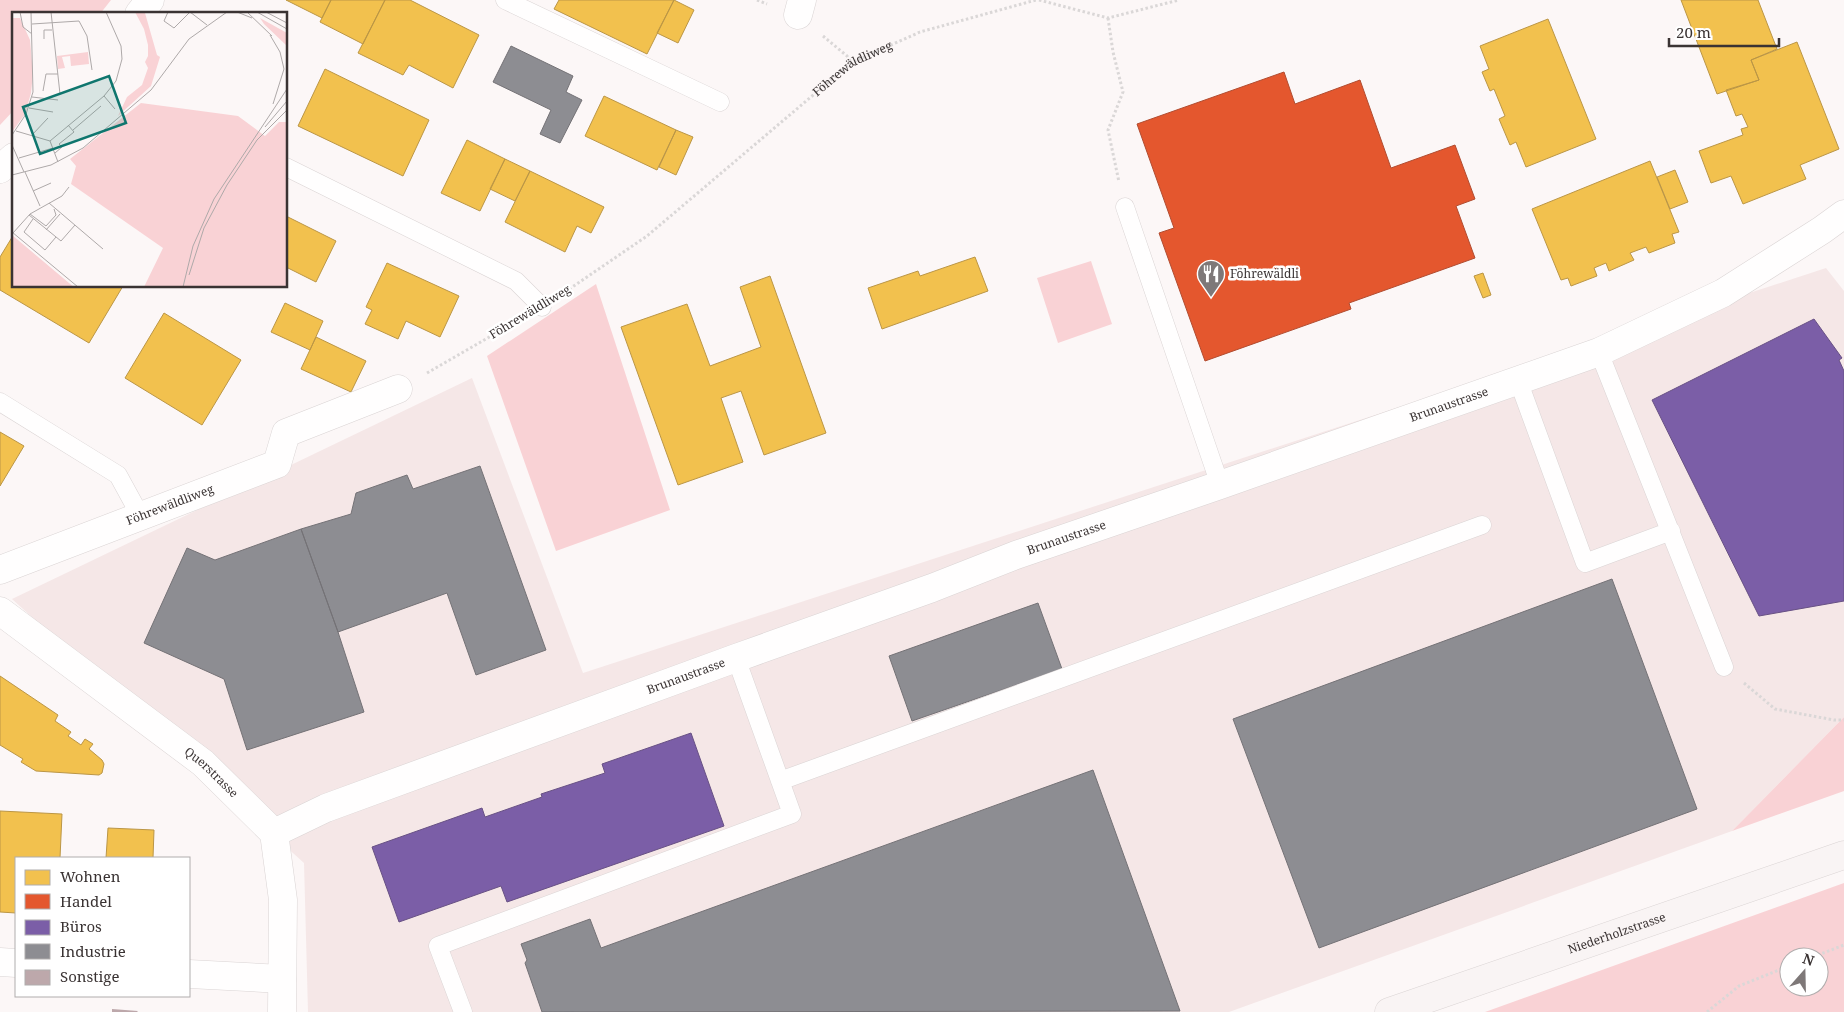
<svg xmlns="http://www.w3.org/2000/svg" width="1844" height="1012" font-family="'Noto Serif',serif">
	<rect width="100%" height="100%" fill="#fcf7f7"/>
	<!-- built -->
	<path fill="#f5e7e7" d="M1826 268 1844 291V717L1732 831 1229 1012H308L304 863 12 599 472 378 583 673Z"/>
	<!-- green -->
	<path fill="#f9d2d5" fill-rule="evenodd" d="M0 0H111L100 14H14V110L0 125Z
		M1091 261 1112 324 1058 343 1037 278Z
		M596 284 670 510 556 551 487 356Z
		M1844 717V791L1732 831Z
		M1844 883V1012H1485ZM1789 957H1819V987H1789Z"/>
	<!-- homes -->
	<path fill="#f2c14e" stroke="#bb9646" d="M286 0H331L322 18Z
		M331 0H385L363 44 320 22Z
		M385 0H410L479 35 453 88 409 65 403 75 358 53Z
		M559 0H674L647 54 554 9Z
		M674 0 694 10 678 43 657 33Z
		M1681 0H1758L1777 49 1751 60 1759 80 1717 94Z
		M1548 19 1596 139 1526 167 1516 142 1510 145 1499 119 1505 116 1494 89 1490 91 1482 72 1489 69 1480 46Z
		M1797 42 1839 149 1800 165 1806 179 1743 204 1731 176 1711 183 1699 151 1743 135 1741 129 1748 127 1742 114 1736 116 1726 90 1759 80 1751 60Z
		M325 69 429 120 403 176 298 126Z
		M604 96 676 130 657 170 585 136Z
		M676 130 693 137 676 175 659 167Z
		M467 140 505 159 480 211 441 193Z
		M505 159 530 171 515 201 490 189Z
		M1650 161 1679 232 1672 234 1675 243 1649 253 1646 247 1630 253 1634 260 1609 271 1606 263 1594 268 1597 276 1571 286 1568 278 1561 280 1532 209Z
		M1675 170 1688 202 1670 209 1657 177Z
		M530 171 604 207 591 233 577 226 565 252 505 222Z
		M286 216 336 241 316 282 286 267Z
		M14 234V286H123L89 343 0 290V257Z
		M975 257 988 291 882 329 868 288 918 271 920 276Z
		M387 263 459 296 440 337 406 321 398 339 365 324 372 310 366 307Z
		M1483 273 1491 295 1483 298 1474 276Z
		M770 276 826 433 764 455 741 391 721 398 743 462 678 485 621 327 687 304 710 366 761 347 740 287Z
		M285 303 323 321 310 350 271 332Z
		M164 313 241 360 202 425 125 378Z
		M316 337 366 361 351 392 301 369Z
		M0 432 24 446 0 486Z
		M0 676 58 715 55 721 71 732 68 736 81 745 85 739 93 744 89 749 102 760 104 764 102 773 99 775 36 771 21 762 23 759 0 745Z
		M0 811 62 814 60 858H16V913L0 912Z
		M108 828 154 830 153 858H106Z"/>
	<!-- shops -->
	<path fill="#e4572e" stroke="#b14c30" d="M1284 72 1295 104 1360 80 1391 168 1455 145 1475 199 1456 206 1475 258 1349 303 1351 309 1205 361 1159 233 1174 228 1137 124Z"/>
	<!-- offices -->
	<path fill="#7b5ea7" stroke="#685184" d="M1814 319 1842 358 1839 360 1844 371V601L1759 616 1652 400Z
		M691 733 724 826 507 902 501 886 399 922 372 847 482 808 485 817 542 797 541 794 605 773 602 764Z"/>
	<!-- industry -->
	<path fill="#8d8d92" stroke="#747276" d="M511 46 573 76 566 92 582 100 560 143 540 134 551 110 493 82Z
		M480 466 546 650 476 675 447 593 338 632 301 529 351 514 356 493 407 475 413 489Z
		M301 529 338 632 364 712 247 750 224 679 144 643 187 548 215 560Z
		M1612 579 1697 809 1319 948 1233 719Z
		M1038 603 1062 669 912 721 889 656Z
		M1093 770 1180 1011 542 1012 525 963 527 960 521 944 590 919 601 948Z"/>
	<!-- building -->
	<path fill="#bda8ab" d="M112 1009 138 1011 137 1012H112Z"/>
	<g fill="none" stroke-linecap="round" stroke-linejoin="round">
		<defs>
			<path id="service" d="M505 0 720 102
				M286 167 516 281 542 307
				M1125 207 1220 485
				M1599 352 1724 667
				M1518 380 1585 563 1671 531
				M0 402 118 475 141 517
				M780 781 1482 525
				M463 1012 438 946 792 814 736 658"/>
			<g id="minor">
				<path d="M798 15 802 0"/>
				<path id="s2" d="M0 570 277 464 286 433 398 389"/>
				<path id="s3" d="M0 611 203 763 274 833 283 900 282 1012"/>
				<path id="s4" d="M274 833 326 808 736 658 932 588 1016 555 1220 485 1599 352 1723 293 1822 230 1844 214"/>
				<path d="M0 962 16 963"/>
				<path d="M189 974 282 979"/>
			</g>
			<path id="tertiary" d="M139 14 150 0
				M0 169 14 157"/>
			<g id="secondary">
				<path id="s5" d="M1389 1012 1844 855"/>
			</g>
		</defs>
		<!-- service casing -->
		<use href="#service" stroke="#dad4d4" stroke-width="19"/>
		<!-- minor casing -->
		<use href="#minor" stroke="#dad4d4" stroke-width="29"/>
		<!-- tertiary casing -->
		<use href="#tertiary" stroke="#dad4d4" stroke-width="29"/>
		<!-- secondary casing -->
		<use href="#secondary" stroke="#dad4d4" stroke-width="29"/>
		<!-- path -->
		<g stroke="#dad7d7" stroke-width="3" stroke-dasharray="2.5 2.5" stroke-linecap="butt">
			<path d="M757 0 767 4"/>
			<path d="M1039 0 1108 18 1179 0"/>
			<path d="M1108 18 1113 52 1123 92 1108 130 1119 182"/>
			<path d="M823 36 847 56 851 63"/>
			<path id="s1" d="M565 292 647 236 851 63 920 32 1036 0"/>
			<path d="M427 373 517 321"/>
			<path d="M1744 683 1775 709 1834 720H1844"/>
			<path d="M1813 957 1844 945"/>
			<path d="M1707 1012 1739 986 1789 966"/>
		</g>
		<!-- service -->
		<use href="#service" stroke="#fffefe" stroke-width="18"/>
		<!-- minor -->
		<use href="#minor" stroke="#fffefe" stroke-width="28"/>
		<!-- tertiary -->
		<use href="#tertiary" stroke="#fffefe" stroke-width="28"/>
		<!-- secondary -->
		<use href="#secondary" stroke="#f9f4f4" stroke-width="28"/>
	</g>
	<!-- icons -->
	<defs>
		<symbol id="restaurant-pin" viewBox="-11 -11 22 30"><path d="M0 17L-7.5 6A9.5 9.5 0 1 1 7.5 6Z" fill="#7e7878" stroke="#fff"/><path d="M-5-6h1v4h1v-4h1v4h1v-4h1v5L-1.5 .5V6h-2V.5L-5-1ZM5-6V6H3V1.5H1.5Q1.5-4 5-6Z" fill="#fff"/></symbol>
	</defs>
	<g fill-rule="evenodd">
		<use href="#restaurant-pin" x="1195" y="258" width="32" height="43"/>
	</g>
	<g text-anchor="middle" stroke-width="5" stroke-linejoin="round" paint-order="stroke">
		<!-- street labels -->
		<g font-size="12" fill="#3a3333" stroke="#fff">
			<text dy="4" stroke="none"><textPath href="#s1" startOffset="365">Föhrewäldliweg</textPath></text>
			<text transform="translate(530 312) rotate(-31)" y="4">Föhrewäldliweg</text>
			<text dy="4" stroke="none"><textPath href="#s4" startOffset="1251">Brunaustrasse</textPath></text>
			<text dy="4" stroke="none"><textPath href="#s2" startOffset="182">Föhrewäldliweg</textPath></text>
			<text dy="4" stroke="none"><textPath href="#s4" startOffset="846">Brunaustrasse</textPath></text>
			<text dy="4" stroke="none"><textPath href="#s4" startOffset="441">Brunaustrasse</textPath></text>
			<text dy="4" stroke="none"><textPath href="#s3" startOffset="266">Querstrasse</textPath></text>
			<text dy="4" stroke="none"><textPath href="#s5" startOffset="241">Niederholzstrasse</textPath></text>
		</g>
		<!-- poi labels -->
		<g font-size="12" fill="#3a3333" stroke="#fff" text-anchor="start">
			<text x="1230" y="278">Föhrewäldli</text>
		</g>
	</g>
	<!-- overview -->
	<g transform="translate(12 12)">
		<rect width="275" height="275" fill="#fcf7f7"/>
		<path d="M123 0 133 1 145 43 148 45 139 74 106 104 115 85 130 73 136 56 133 50 136 44V33L132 17ZM0 6H8L18 28 21 61 19 81 13 102 0 120ZM248 6 275 21V34L252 12ZM76 40 77 52 59 54 58 44 50 45 53 56 46 57 45 44ZM129 91 226 104 253 124 267 110H275V275H132L151 236 59 172 64 154 58 147ZM0 223 57 271 62 275H0Z" fill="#f9d2d5"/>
		<path fill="none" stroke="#aea9a9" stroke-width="1" d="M8 0 11 15 20 22M39 0 48 82M156 0 152 9 162 16 178 0M178 0 195 13M225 0 240 6M235 0 260 24M245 0 275 17M254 0 275 11M20 12 67 9 75 24 80 58M258 23 268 40 272 57 261 92M32 27V18H40M31 79 34 62H46M92 84 103 97M20 85 46 88M17 96 41 100M253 115 275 89M61 118 89 94M4 119 38 129 46 150M0 123 14 102 21 80 19 0M20 123 36 106M38 129 92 84 104 69 110 47 109 34 94 0M0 133 12 160M43 141 50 135 47 132 62 120 56 113M7 146 41 136M13 160 28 194M0 163 39 153 71 136 139 78 177 27 215 0M21 179 39 171M37 191 91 237M18 202 34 214 44 203 42 197M17 203 49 229 63 213M21 207 12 220 33 238 44 225M34 218 48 202M0 220 66 275M1 221 18 202 50 184 57 175M177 263 192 216 215 173 245 128 275 98M171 275 181 234 202 187 275 77"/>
		<path fill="#0f766e" fill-opacity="0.15" stroke="#0f766e" stroke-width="2.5" d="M97 64 114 111 28 142 11 95Z"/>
		<rect width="275" height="275" fill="none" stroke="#3a3333" stroke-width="2.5"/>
	</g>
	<!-- legend -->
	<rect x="15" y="857" width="175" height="140" fill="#ffffff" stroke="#b0adad"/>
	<rect x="25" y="870" width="25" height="15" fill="#f2c14e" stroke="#b0adad"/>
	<text x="60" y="882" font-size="15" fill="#3a3333">Wohnen</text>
	<rect x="25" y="894" width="25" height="15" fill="#e4572e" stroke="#b0adad"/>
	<text x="60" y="907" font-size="15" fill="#3a3333">Handel</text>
	<rect x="25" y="920" width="25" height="15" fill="#7b5ea7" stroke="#b0adad"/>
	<text x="60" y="932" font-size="15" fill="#3a3333">Büros</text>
	<rect x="25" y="944" width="25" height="15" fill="#8d8d92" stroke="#b0adad"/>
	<text x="60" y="957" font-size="15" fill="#3a3333">Industrie</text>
	<rect x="25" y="970" width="25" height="15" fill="#bda8ab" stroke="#b0adad"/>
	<text x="60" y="982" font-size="15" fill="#3a3333">Sonstige</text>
	<!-- north arrow -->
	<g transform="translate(1804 972) rotate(20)"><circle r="24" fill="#ffffff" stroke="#b0adad"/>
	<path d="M0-4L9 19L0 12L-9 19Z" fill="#7e7878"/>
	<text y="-8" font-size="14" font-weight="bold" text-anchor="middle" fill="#3a3333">N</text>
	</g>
	<!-- scale -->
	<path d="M1669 38v8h110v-8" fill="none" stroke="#3a3333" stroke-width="2.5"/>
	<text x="1676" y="38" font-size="15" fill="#3a3333" stroke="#ffffff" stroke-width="4" paint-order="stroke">20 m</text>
</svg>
